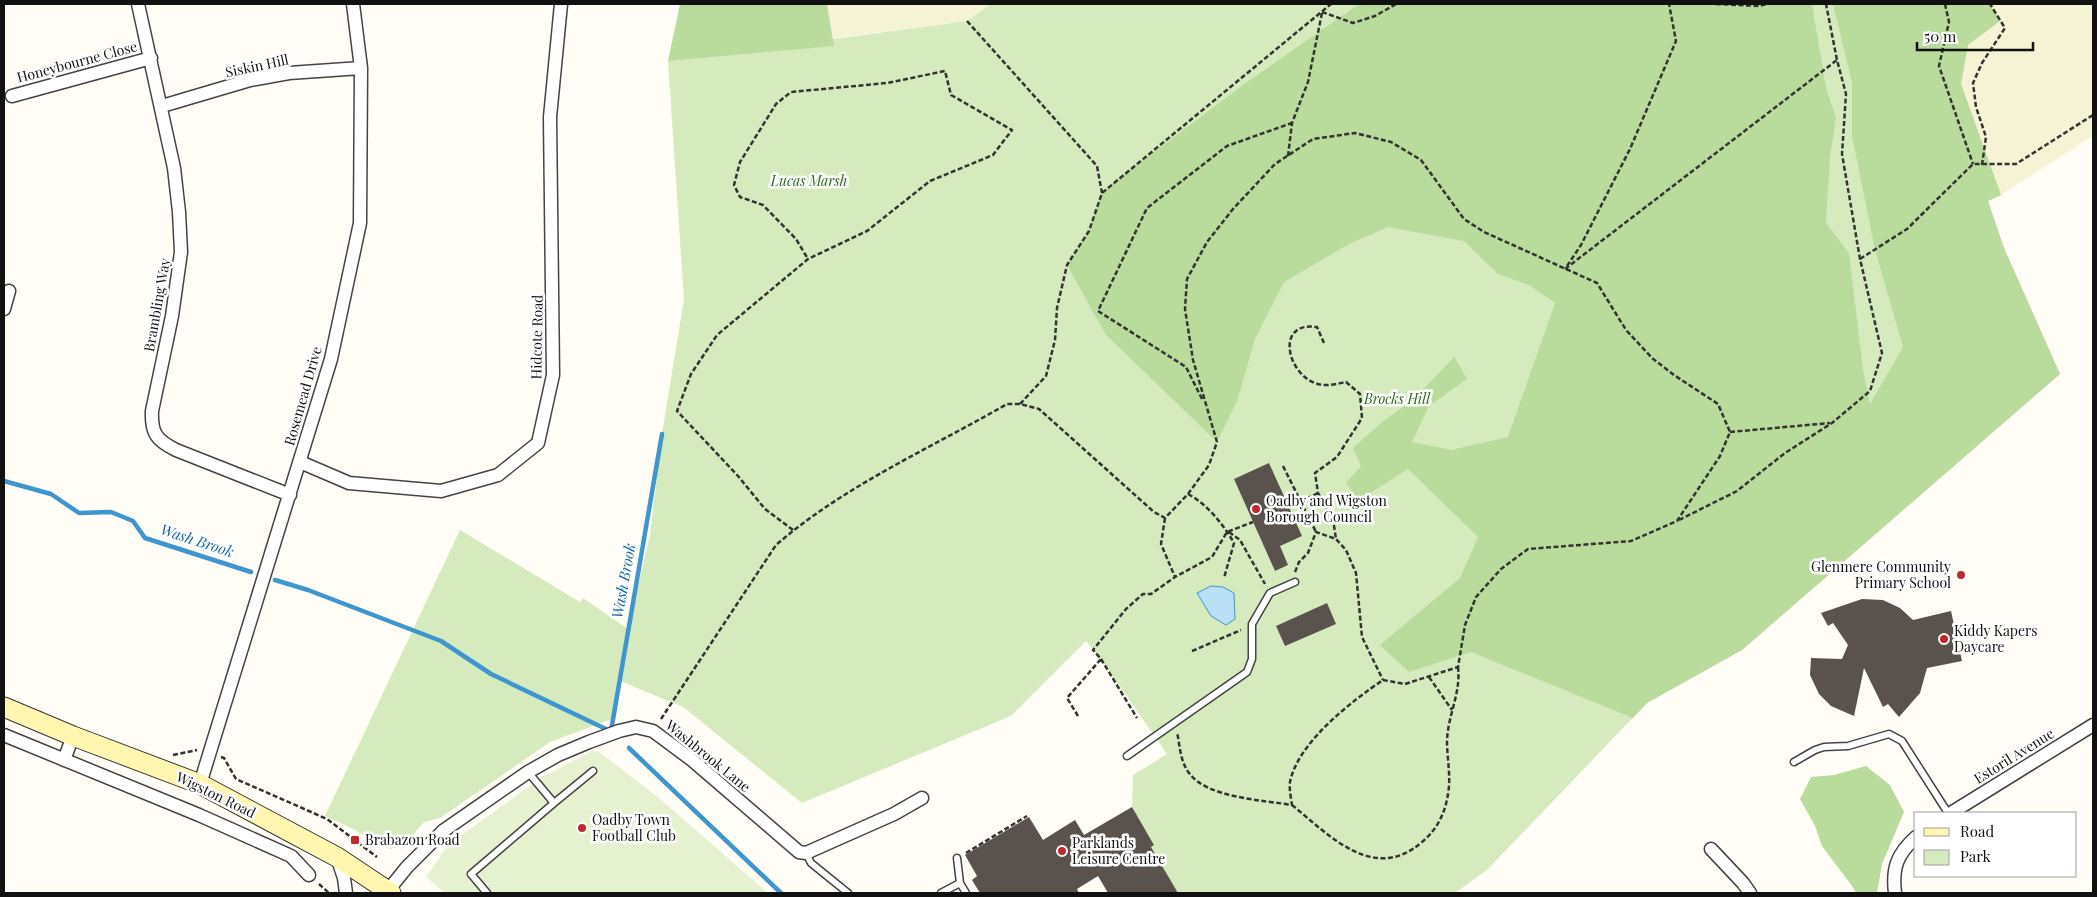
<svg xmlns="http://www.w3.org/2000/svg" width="2097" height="897" font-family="'Playfair Display',serif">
	<rect width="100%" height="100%" fill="#fffdf5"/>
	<!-- farmland -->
	<path fill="#f6f3d4" d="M827 4H990L967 21 833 38Z
		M1989 4H2093V136L2001 195 1961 84 1968 45 2001 20Z"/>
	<!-- green -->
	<path fill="#d5ebbd" d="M990 4H1989L2001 20 1968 45 1961 84 2001 195 1988 201 2004 248 2060 374 1742 650 1647 703 1487 870 1455 893H1178L1151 847 1154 845 1132 807 1133 775 1167 754 1101 659 1086 641 1011 716 802 803 683 707 620 681 612 719 550 742 440 818 424 822 405 844 391 849 375 844 355 830 325 816 460 530 580 602 583 598 628 629 650 535 662 434 684 299 668 61 967 21Z"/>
	<!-- forest -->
	<path fill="#b9dc9c" d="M680 4H827L834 46 668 61Z
		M1359 4H1812L1826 88 1836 118 1830 157 1826 223 1849 253 1863 369 1870 404 1903 347 1875 250 1852 136V82L1833 4H1989L2001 20 1968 45 1961 84 2001 195 1988 201 2004 248 2060 374 1742 650 1647 703 1633 718 1471 652 1409 672 1380 645 1460 578 1478 537 1408 469 1359 500 1346 483 1361 466 1353 448 1382 422 1413 400 1454 357 1467 379 1429 406 1412 442 1451 450 1508 437 1555 303 1529 285 1498 274 1464 241 1388 227 1351 243 1284 282 1255 339 1237 401 1217 442 1106 335 1067 265 1089 231 1102 193 1114 182 1247 82Z
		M1866 766 1890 785 1904 812 1882 864 1877 893H1856L1852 886 1822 846 1815 826 1800 799 1811 777 1834 775Z"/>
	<!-- pitch -->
	<path fill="#e6f2cf" d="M592 751H598L658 797 768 893H445L426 877 448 845 542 777Z"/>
	<!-- water -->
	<path fill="#b9e0f7" stroke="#3f96cf" d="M1211 586 1223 587 1234 593 1235 619 1226 625 1211 616 1197 593Z"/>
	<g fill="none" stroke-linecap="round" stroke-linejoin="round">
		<!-- stream -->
		<path stroke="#3f96cf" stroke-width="4.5" d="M4 481 51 494 79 513 111 512 133 521 145 538 251 572
			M275 580 308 590 441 641 491 674 610 731
			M611 731 662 434
			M629 748 781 893"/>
	</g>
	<!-- building -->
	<path fill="#5a524d" d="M1269 463 1302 536 1280 546 1288 565 1275 571 1234 479Z
		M1862 599 1883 600 1900 608 1913 620 1951 611 1962 661 1927 668 1920 693 1899 717 1888 704 1883 707 1864 668 1854 716 1831 706 1819 694 1810 675 1811 658 1842 659 1848 645 1833 623 1828 626 1821 613Z
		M1327 603 1336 624 1285 646 1276 626Z
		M1132 807 1154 845 1151 847 1178 893H1108L1098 876 1077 889 1079 893H980L972 880 977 876 965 855 1029 817 1043 840 1075 820 1084 835Z"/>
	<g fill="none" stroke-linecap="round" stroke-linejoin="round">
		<defs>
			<path id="service" d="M1127 756 1247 672 1252 659V624L1270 593 1295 582
				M1794 762 1815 750 1824 747 1848 746 1889 734 1902 741 1948 813
				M554 803 593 771
				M806 853 811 863 848 893
				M957 858 960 883 966 893
				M487 893 471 874 554 803 528 772
				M941 893 960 883"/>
			<path id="minor" d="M138 4 174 168 179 212 181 252 172 316 152 411C151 433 156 440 176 450L290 495
				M12 96 151 58
				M162 106 250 80 289 73 361 68
				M4 309 9 291
				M300 462 349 483 441 491 498 475 538 443 553 375 550 117 561 4
				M4 735 199 815 291 856 309 875
				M64 760 73 736
				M200 784 331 359 360 223 361 68 353 4
				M1951 813 2093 725
				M1711 849 1743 883 1750 893
				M337 857 344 878 346 893
				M386 893 407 867 443 831 528 772 558 755 589 742 619 731 636 727 653 731 692 760 799 852 806 853 894 814 922 798
				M1895 893C1892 868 1897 854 1916 837"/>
			<path id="secondary" d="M4 707 73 736 200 784 337 857 391 893"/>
		</defs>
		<!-- service casing -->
		<use href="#service" stroke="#444" stroke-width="9"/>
		<!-- minor casing -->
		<use href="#minor" stroke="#444" stroke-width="15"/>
		<!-- secondary casing -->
		<use href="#secondary" stroke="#333" stroke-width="21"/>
		<!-- path -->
		<path stroke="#333" stroke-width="2.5" stroke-dasharray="5 2.5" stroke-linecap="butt" d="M1716 4 1759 6 1767 4
			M1945 4 1949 22 1939 66 1973 164
			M1322 12 1353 23 1375 16 1396 4
			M967 21 1097 166 1102 193
			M1288 156 1292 123 1308 82 1322 13
			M1982 165 1986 137 1976 107 1973 83 1982 63 2005 28 1990 4
			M1860 259 1907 229 1973 164H2016L2093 115
			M1567 266 1581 245 1630 149 1676 41 1669 4
			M1565 269 1837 60
			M1324 343 1317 327C1275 321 1287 373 1315 383 1325 387 1336 384 1346 382L1360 394 1362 418 1337 457 1315 473 1318 493 1333 519 1336 539
			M1202 399 1186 367 1098 311 1147 208 1227 146 1292 123
			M1020 404 1046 376 1055 340 1057 308 1067 265 1089 231 1102 193 1331 4
			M1730 432 1830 423
			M1283 466 1316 532
			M1188 494C1207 504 1223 524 1234 543L1224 578
			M1300 502 1318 493
			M1165 518 1161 544 1175 577
			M1679 520 1737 491 1785 453 1832 423 1870 391 1882 353 1860 259 1842 154 1846 94 1837 60 1826 4
			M793 530 765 509 738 476 677 411 691 374 717 335 808 259 867 231 930 181 993 155 1012 130 951 95 945 71 887 83 791 92 776 104 740 162 734 185 740 197 763 205 796 239 808 259
			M1229 532 1240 540 1265 584
			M1295 572 1299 562 1308 553 1316 532 1336 539 1346 550 1356 573 1362 637 1383 680
			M1192 651 1241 630
			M1101 659 1137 718
			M1429 677 1452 710
			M1078 716 1067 698 1101 659 1093 650 1126 609 1143 594H1151L1175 577 1212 557 1227 532 1253 522
			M661 719 776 545C844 486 929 449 1007 404H1020L1039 409 1154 512 1165 518 1188 494 1209 465 1217 442 1193 360 1185 309 1187 279 1207 242 1233 209 1275 164 1313 139 1355 133 1391 142 1421 160 1464 219 1484 232 1597 283 1626 330 1652 358 1674 375 1718 404 1730 432 1720 456 1677 521 1631 541 1528 549 1501 569 1476 597 1465 625 1458 667 1405 684 1383 680C1352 701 1298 742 1290 782 1289 789 1291 798 1292 805 1263 800 1207 798 1189 773 1180 761 1180 746 1177 732
			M173 755 197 750
			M221 757 224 758 236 779 327 819 377 857
			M1292 805C1329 835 1374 884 1422 842 1439 828 1447 809 1449 786 1450 771 1447 756 1447 741 1448 714 1461 694 1458 667
			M966 853 1027 816
			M319 884 329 893"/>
		<!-- service -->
		<use href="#service" stroke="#fff" stroke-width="6"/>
		<!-- minor -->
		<use href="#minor" stroke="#fff" stroke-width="12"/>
		<!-- secondary -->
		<use href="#secondary" stroke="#fff6b0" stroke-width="19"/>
	</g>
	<!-- markers -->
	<g fill="#c4262e" stroke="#fff" stroke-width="2">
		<circle cx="1256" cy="509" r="5"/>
		<circle cx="1961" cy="575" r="5"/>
		<circle cx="1944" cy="639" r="5"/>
		<circle cx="582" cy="828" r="5"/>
		<rect x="350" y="835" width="10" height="10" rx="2.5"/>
		<circle cx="1062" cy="851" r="5"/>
	</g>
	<g text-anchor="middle" stroke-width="5" stroke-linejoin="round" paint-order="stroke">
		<!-- street labels -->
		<g font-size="14" fill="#111" stroke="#fff">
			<text transform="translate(77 62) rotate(-15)" y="5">Honeybourne Close</text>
			<text transform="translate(257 66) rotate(-12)" y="5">Siskin Hill</text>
			<text transform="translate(157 305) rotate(-80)" y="5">Brambling Way</text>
			<text transform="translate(537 337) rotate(-89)" y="5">Hidcote Road</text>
			<text transform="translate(303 396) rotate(-74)" y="5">Rosemead Drive</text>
			<text transform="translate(708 756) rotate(39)" y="5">Washbrook Lane</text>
			<text transform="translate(2014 756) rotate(-32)" y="5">Estoril Avenue</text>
			<text transform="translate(216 795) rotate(26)" y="5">Wigston Road</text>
		</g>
		<!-- park labels -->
		<g font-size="14" font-style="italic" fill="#2f6b1f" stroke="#fff">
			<text x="809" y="186">Lucas Marsh</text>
			<text x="1397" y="404">Brocks Hill</text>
		</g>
		<!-- poi labels -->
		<g font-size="14" fill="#111" stroke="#fff" text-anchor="start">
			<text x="1266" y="506">Oadby and Wigston<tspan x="1266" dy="16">Borough Council</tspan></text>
			<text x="1951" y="572" text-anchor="end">Glenmere Community<tspan x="1951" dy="16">Primary School</tspan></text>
			<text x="1954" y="636">Kiddy Kapers<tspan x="1954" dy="16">Daycare</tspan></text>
			<text x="592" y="825">Oadby Town<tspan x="592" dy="16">Football Club</tspan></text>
			<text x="365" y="845">Brabazon Road</text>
			<text x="1072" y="848">Parklands<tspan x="1072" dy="16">Leisure Centre</tspan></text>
		</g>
		<!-- water labels -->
		<g font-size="15" font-style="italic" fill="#1768a6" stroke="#fff">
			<text transform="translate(197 541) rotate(18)" y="5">Wash Brook</text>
			<text transform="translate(624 581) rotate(-80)" y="5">Wash Brook</text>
		</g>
	</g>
	<!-- border -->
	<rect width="2097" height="897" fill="none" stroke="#111111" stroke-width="10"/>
	<!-- legend -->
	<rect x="1914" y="812" width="162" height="65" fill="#ffffff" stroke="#a0a0a0"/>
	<rect x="1924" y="828" width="25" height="8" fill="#fff6b0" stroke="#a0a0a0"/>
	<text x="1960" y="837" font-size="15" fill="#111111">Road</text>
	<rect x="1924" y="850" width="25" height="15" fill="#d5ebbd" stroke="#a0a0a0"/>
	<text x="1960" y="862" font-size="15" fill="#111111">Park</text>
	<!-- scale -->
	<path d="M1917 42v8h116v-8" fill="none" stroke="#111111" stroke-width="2.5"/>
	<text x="1924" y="42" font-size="15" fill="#111111" stroke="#ffffff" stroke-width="4" paint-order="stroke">50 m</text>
</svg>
